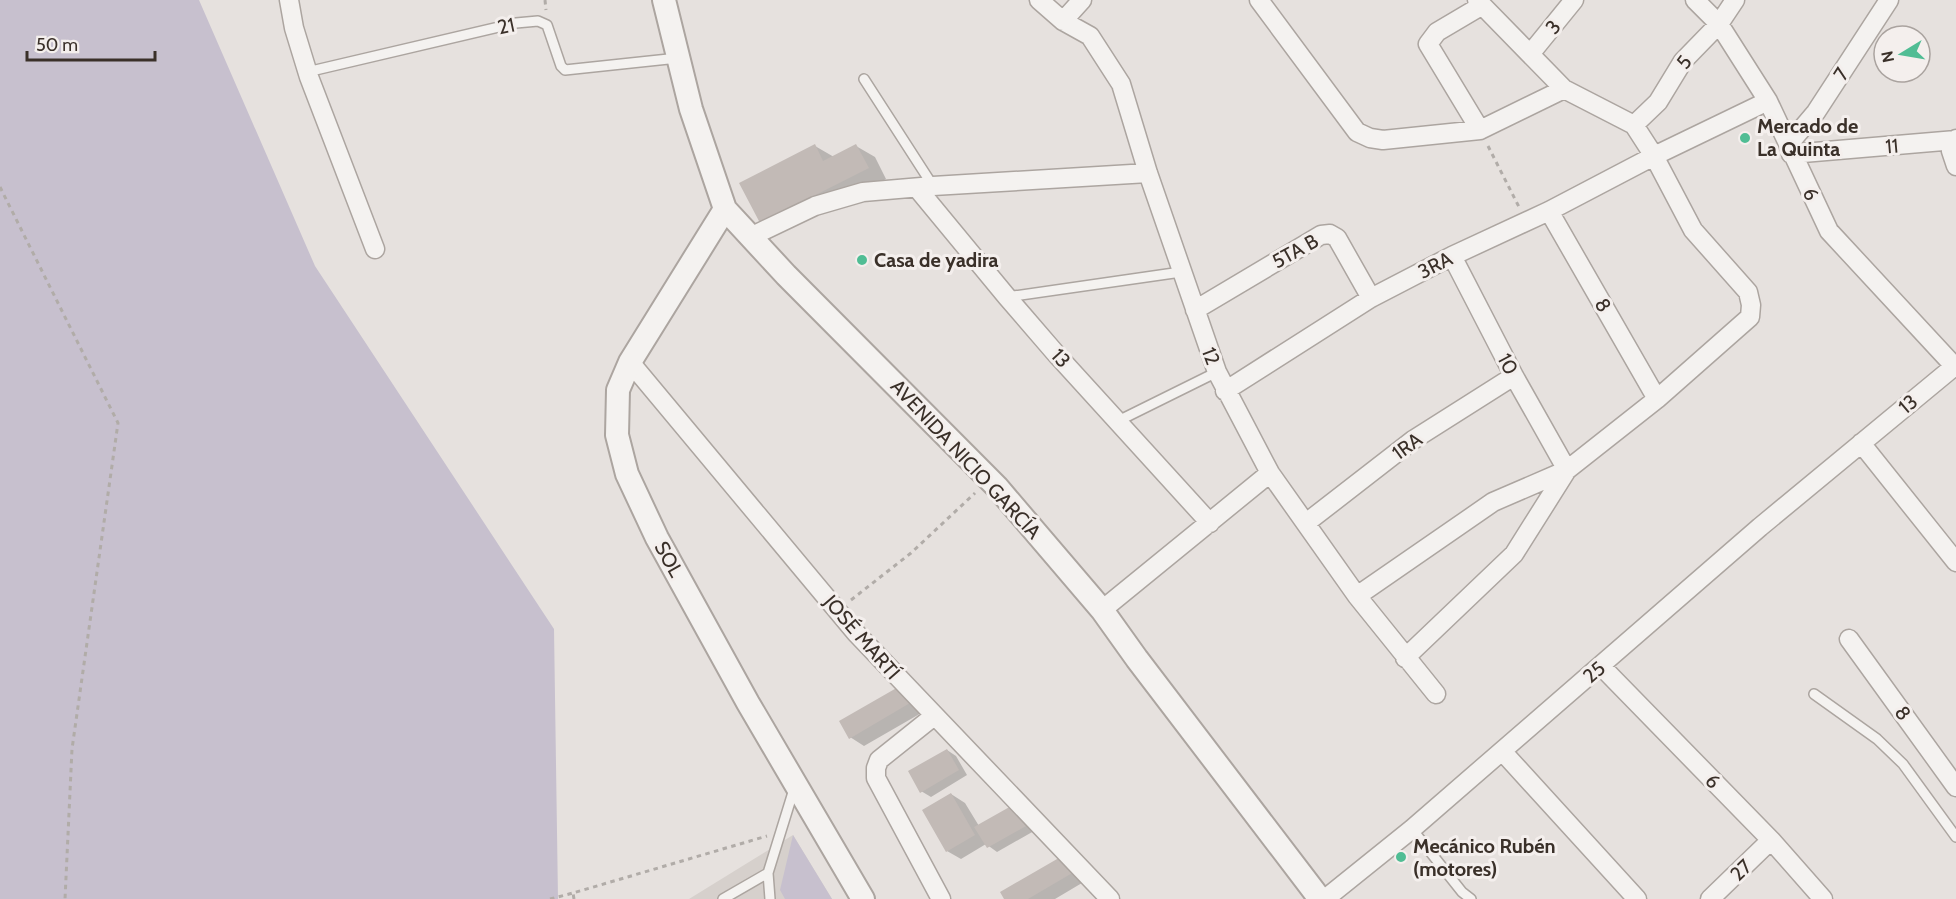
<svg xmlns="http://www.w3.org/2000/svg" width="1956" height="899" font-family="Cabin,sans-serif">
	<rect width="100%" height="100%" fill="#e6e1de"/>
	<!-- built -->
	<path fill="#d6d0cc" d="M793 835 832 899H689Z"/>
	<!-- green -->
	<path fill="#c7c0ce" d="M0 0H199L315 266 554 629 558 899H0Z
		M793 835 832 899H785L780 890Z"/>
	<!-- shadow -->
	<path fill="#0003" d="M815 146 834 157 856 146 875 157 886 179 780 233 761 222Z
		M900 688 923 712 864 746 850 737Z
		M947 750 956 756 967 775 931 797 921 791Z
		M951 794 965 803 979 826 1013 806 1034 831 997 852 986 844 961 859 947 851Z
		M1064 856 1087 880 1055 899H1006Z"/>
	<!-- building -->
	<path fill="#c2bab6" d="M815 144 823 161 856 144 869 168 760 223 739 183Z
		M900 686 910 703 849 739 839 721Z
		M947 749 959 770 920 793 908 771Z
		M951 793 975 835 946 852 922 810Z
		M1013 805 1026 826 987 848 974 827Z
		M1064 855 1074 872 1028 899H1004L1000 892Z"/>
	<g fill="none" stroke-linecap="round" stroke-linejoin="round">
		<defs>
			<path id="service" d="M307 72 516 23 538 21 547 25 561 66 565 70 678 58
				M864 79 933 186
				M1007 297 1181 272
				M1118 421 1217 372
				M1814 694 1877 739 1903 764 1956 837
				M1412 829 1462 892 1471 899
				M723 899 768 873
				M770 899 768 873 794 789"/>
			<path id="minor" d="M289 0 294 28 309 77 375 249
				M1039 0 1063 21 1090 36 1121 84 1148 173 1217 372 1270 473 1357 596 1436 694
				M1259 0 1357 132 1370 138 1383 140 1480 130 1564 89
				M1695 0 1719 24 1768 101 1829 231 1956 368
				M1063 21 1082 0
				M1531 53 1574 0
				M1634 125 1658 102 1683 61 1719 24 1735 0
				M1480 130 1428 44 1437 32 1481 6
				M1956 139 1951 151 1956 166
				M1788 145 1816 112 1889 0
				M1791 154 1956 140
				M917 188 1007 297 1057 355 1210 523
				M1549 211 1657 399
				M750 237 815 206 863 192 933 186 1148 173
				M1452 256 1514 376 1567 470
				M1195 310 1321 235 1330 234 1337 238 1371 298
				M630 362 856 633 1110 899
				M1225 391 1371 298 1452 256 1549 211 1654 156 1768 101
				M1861 443 1956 562
				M1306 523 1413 440 1514 376
				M1357 596 1493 502 1567 470 1657 399 1750 317 1751 305 1748 292 1693 230 1654 156 1634 125 1564 89 1477 0
				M1102 610 1270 473
				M1849 639 1956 787
				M1405 658 1514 554 1567 470
				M1601 666 1771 840 1823 899
				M934 716 879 760 876 768V778L941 899
				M1502 751 1637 899
				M1325 899 1412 829 1760 527 1956 365
				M1710 899 1771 840"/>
			<path id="tertiary" d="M664 0 691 109 725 209 786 275 997 487 1102 610 1137 659 1320 899
				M725 209 630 362 618 390 617 435 627 474 657 538 748 703 863 899"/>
		</defs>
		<!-- service casing -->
		<use href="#service" stroke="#aca5a0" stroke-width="12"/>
		<!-- minor casing -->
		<use href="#minor" stroke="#aca5a0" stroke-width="21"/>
		<!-- tertiary casing -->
		<use href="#tertiary" stroke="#aca5a0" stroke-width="26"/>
		<!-- path -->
		<path stroke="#b1aca8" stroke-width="3" stroke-dasharray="4.5 4.5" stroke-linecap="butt" d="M545 0 546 10
			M1488 146 1519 207
			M0 187 118 423 72 749 65 899
			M851 600 911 553 975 493
			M550 899 573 893
			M574 899 573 893 767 836"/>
		<!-- service -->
		<use href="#service" stroke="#f4f2f0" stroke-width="9"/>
		<!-- minor -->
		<use href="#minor" stroke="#f4f2f0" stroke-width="18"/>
		<!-- tertiary -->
		<use href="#tertiary" stroke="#f4f2f0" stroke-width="22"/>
	</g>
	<!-- markers -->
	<g fill="#50bd94" stroke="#f4efed" stroke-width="2">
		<circle cx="1745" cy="138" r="6"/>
		<circle cx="862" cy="260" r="6"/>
		<circle cx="1401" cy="857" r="6"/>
	</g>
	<g text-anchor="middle" stroke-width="6" stroke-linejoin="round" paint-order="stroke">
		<!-- street labels -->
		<g font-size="20" fill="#3a3029" stroke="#f4efed">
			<text transform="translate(506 26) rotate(-12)" y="7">21</text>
			<text transform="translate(1553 27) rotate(-51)" y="7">3</text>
			<text transform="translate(1684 62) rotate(-53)" y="7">5</text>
			<text transform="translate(1841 74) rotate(-57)" y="7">7</text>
			<text transform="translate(1892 146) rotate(-5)" y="7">11</text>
			<text transform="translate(1811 194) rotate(64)" y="7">6</text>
			<text transform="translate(1295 251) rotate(-29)" y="7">5TA B</text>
			<text transform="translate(1435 265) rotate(-27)" y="7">3RA</text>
			<text transform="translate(1603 305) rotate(60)" y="7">8</text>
			<text transform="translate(1211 356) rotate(70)" y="7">12</text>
			<text transform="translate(1061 358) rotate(48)" y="7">13</text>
			<text transform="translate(1508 364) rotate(62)" y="7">10</text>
			<text transform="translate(1908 404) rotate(-40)" y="7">13</text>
			<text transform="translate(1407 446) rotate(-36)" y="7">1RA</text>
			<text transform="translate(966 459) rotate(47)" y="7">AVENIDA NICIO GARCÍA</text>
			<text transform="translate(669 559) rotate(61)" y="7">SOL</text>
			<text transform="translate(862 637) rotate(49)" y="7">JOSÉ MARTÍ</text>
			<text transform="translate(1594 672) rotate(-41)" y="7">25</text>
			<text transform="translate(1903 713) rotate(54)" y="7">8</text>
			<text transform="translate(1713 781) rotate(46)" y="7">6</text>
			<text transform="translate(1741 870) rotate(-44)" y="7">27</text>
		</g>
		<!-- poi labels -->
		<g font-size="20" font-weight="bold" fill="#3a3029" stroke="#f4efed" text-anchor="start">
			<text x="1757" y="133">Mercado de<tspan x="1757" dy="23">La Quinta</tspan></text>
			<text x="874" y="267">Casa de yadira</text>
			<text x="1413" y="853">Mecánico Rubén<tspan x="1413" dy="23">(motores)</tspan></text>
		</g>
	</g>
	<!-- north arrow -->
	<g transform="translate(1902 54) rotate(259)"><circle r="28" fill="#f4efed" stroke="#aaa39f" stroke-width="1.5"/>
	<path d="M0-4.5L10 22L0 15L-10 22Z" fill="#50bd94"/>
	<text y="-9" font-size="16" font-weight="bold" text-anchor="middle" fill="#3a3029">N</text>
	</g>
	<!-- scale -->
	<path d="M27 51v9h128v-9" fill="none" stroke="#3a3029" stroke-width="3"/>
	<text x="36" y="51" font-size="18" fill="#3a3029" stroke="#f4efed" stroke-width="4.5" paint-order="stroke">50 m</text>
</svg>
